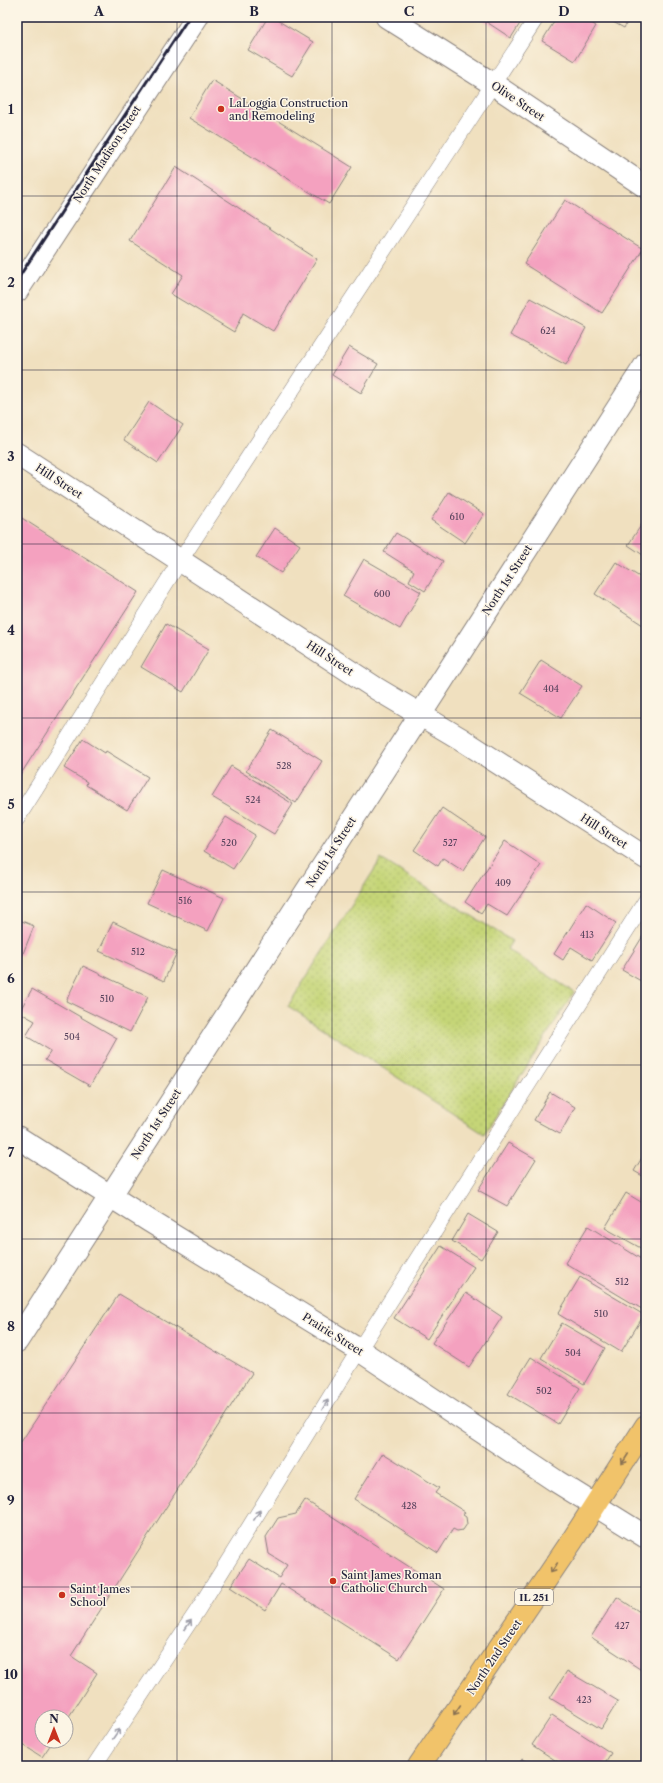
<svg xmlns="http://www.w3.org/2000/svg" width="663" height="1783" font-family="'Libre Caslon Text',serif">
	<defs>
		<pattern id="grass-dots" width="8" height="8" patternUnits="userSpaceOnUse"><rect width="8" height="8" fill="#c5d577"/><path d="M2 2h.1M6 6h.1" fill="none" stroke="#a9b768" stroke-width="1.8" stroke-linecap="round"/></pattern>
	</defs>
	<rect width="100%" height="100%" fill="#fcf5e5"/>
	<filter id="ink" filterUnits="userSpaceOnUse"><feTurbulence type="fractalNoise" baseFrequency=".025" numOctaves="2"/><feDisplacementMap in="SourceGraphic" scale="8" xChannelSelector="R" yChannelSelector="G"/><feConvolveMatrix kernelMatrix="1 2 1 2 8 2 1 2 1" color-interpolation-filters="sRGB"/></filter>
	<filter id="wash" filterUnits="userSpaceOnUse"><feTurbulence type="fractalNoise" baseFrequency=".012" numOctaves="4" result="noise"/><feDisplacementMap in="SourceGraphic" scale="16" xChannelSelector="R" yChannelSelector="G"/><feGaussianBlur stdDeviation="0.9" result="paint"/><feColorMatrix in="noise" values="0 0 0 0 0 0 0 0 0 0 0 0 0 0 0 0 0 1.4 0 .05"/><feComposite in="paint" operator="in"/></filter>
	<g filter="url(#wash)">
		<rect width="100%" height="100%" fill="#f0e0bf"/>
		<!-- grass -->
		<path fill="url(#grass-dots)" stroke="#747c59" d="M381 859 512 941 507 949 574 992 484 1134 288 1006Z"/>
		<g id="blocks">
			<!-- building -->
			<path fill="#f4a1bf" d="M268 17H272L313 42 292 76 248 50Z
				M479 17H524L511 38Z
				M557 17H592L590 22 596 26 575 61 542 41Z
				M604 17H630L624 28Z
				M212 80 352 167 329 204 189 118Z
				M176 167 317 259 273 331 243 313 234 332 171 294 183 275 130 241Z
				M565 200 643 249 602 313 524 264Z
				M530 298 586 328 566 365 510 335Z
				M349 347 378 364 361 393 332 375Z
				M149 402 183 425 158 463 124 440Z
				M449 492 484 514 465 543 431 520Z
				M17 515 138 592 17 780Z
				M646 518V557L628 545Z
				M275 528 300 545 281 573 256 557Z
				M396 533 443 561 425 591 409 581 414 571 384 552Z
				M364 559 421 592 400 629 343 596Z
				M616 562 646 581V627L595 594Z
				M166 624 209 649 183 692 141 667Z
				M541 660 582 686 561 718 520 693Z
				M272 730 322 761 296 803 246 771Z
				M83 739 105 753 106 751 148 777 127 810 86 785 87 782 64 768Z
				M231 766 293 804 274 834 212 797Z
				M442 808 485 837 463 871 443 858 438 866 414 850Z
				M226 817 255 835 233 869 204 851Z
				M505 841 541 865 507 916 487 904 481 913 465 902Z
				M163 870 224 898 208 931 147 903Z
				M586 903 616 923 592 960 571 947 563 960 554 954Z
				M17 919 34 926 22 956 17 954Z
				M113 922 177 952 164 981 99 951Z
				M646 931V984L622 970Z
				M83 966 148 997 130 1032 66 1001Z
				M32 989 117 1038 90 1086 45 1060 51 1051 26 1036 35 1021 19 1012Z
				M550 1092 575 1107 560 1134 534 1120Z
				M508 1143 536 1159 507 1206 478 1190Z
				M646 1151V1178L634 1171Z
				M626 1193 646 1205V1251L605 1228Z
				M468 1214 498 1232 481 1259 452 1241Z
				M588 1226 646 1262V1302L642 1309 565 1263Z
				M441 1246 474 1267 427 1339 394 1318Z
				M580 1277 644 1315 621 1352 558 1314Z
				M466 1293 502 1317 469 1367 432 1343Z
				M119 1294 252 1373 71 1656 97 1673 66 1721V1717H42V1741H53L42 1757 17 1741V1448Z
				M562 1323 605 1348 584 1384 541 1358Z
				M531 1357 580 1388 558 1424 508 1394Z
				M383 1453 439 1488 435 1493 465 1512 463 1515 466 1517 467 1524 463 1530 457 1531 453 1529 438 1553 354 1499Z
				M305 1500 444 1589 399 1659 281 1584 265 1610 230 1587 249 1559 279 1578 287 1565 269 1554 266 1537 278 1518 296 1514Z
				M617 1597 646 1616V1673L591 1637Z
				M567 1671 618 1701 601 1729 550 1698Z
				M552 1715 611 1753 603 1766H564L532 1745Z
				M522 1759 534 1766H518Z"/>
		</g>
	</g>
	<g filter="url(#ink)">
		<use href="#blocks" fill-opacity="0" stroke="#89817d" stroke-width="1"/>
		<g fill="none" stroke-linecap="round" stroke-linejoin="round">
			<defs>
				<path id="service" d="M17 819 180 561 537 17
					M94 1766 199 1608 359 1350 646 900"/>
				<path id="minor" d="M387 17 493 84 646 187
					M17 454 377 689 461 739 646 858
					M17 1137 148 1220 359 1350 556 1481 646 1537
					M17 1341 646 364"/>
				<path id="tertiary" d="M17 291 197 17"/>
				<path id="primary" d="M419 1766 572 1541 646 1426"/>
			</defs>
			<!-- service casing -->
			<use href="#service" stroke="#89817d" stroke-width="16"/>
			<!-- minor casing -->
			<use href="#minor" stroke="#89817d" stroke-width="24"/>
			<!-- tertiary casing -->
			<use href="#tertiary" stroke="#89817d" stroke-width="24"/>
			<!-- primary casing -->
			<use href="#primary" stroke="#89817d" stroke-width="24"/>
			<!-- service -->
			<use href="#service" stroke="#fff" stroke-width="15"/>
			<!-- minor -->
			<use href="#minor" stroke="#fff" stroke-width="22"/>
			<!-- tertiary -->
			<use href="#tertiary" stroke="#fff" stroke-width="22"/>
			<!-- primary -->
			<use href="#primary" stroke="#f1c36a" stroke-width="22"/>
			<!-- rail -->
			<path stroke="#22223b" stroke-width="3" d="M17 280 189 17"/>
		</g>
		<!-- one-way arrows -->
		<defs><path id="oneway-shaft" d="M-6 0H5M1.5-3L5.5 0L1.5 3" fill="none" stroke-width="1.6" stroke-linecap="round" stroke-linejoin="round"/></defs>
		<g stroke="#9c9ca7">
			<use href="#oneway-shaft" transform="translate(325 1405) rotate(-58)"/>
			<use href="#oneway-shaft" transform="translate(257 1515) rotate(-58)"/>
			<use href="#oneway-shaft" transform="translate(188 1625) rotate(-56)"/>
			<use href="#oneway-shaft" transform="translate(116 1734) rotate(-56)"/>
		</g>
		<g stroke="#8a7252">
			<use href="#oneway-shaft" transform="translate(625 1459) rotate(123)"/>
			<use href="#oneway-shaft" transform="translate(554 1568) rotate(124)"/>
			<use href="#oneway-shaft" transform="translate(457 1710) rotate(124)"/>
		</g>
	</g>
	<!-- grid -->
	<path fill="none" stroke="#22223b" stroke-width="1" stroke-opacity="0.55" d="M177 17V1766M332 17V1766M486 17V1766M17 196H646M17 370H646M17 544H646M17 718H646M17 892H646M17 1065H646M17 1239H646M17 1413H646M17 1587H646"/>
	<!-- markers -->
	<g fill="#c8321e" stroke="#fcf5e5" stroke-width="1.5">
		<circle cx="221" cy="109" r="4"/>
		<circle cx="333" cy="1581" r="4"/>
		<circle cx="62" cy="1595" r="4"/>
	</g>
	<g text-anchor="middle" stroke-width="3" stroke-linejoin="round" paint-order="stroke">
		<!-- number labels -->
		<g font-size="9" fill="#56425c">
			<text x="548" y="334">624</text>
			<text x="457" y="520">610</text>
			<text x="382" y="597">600</text>
			<text x="551" y="692">404</text>
			<text x="284" y="769">528</text>
			<text x="253" y="803">524</text>
			<text x="229" y="846">520</text>
			<text x="450" y="846">527</text>
			<text x="503" y="886">409</text>
			<text x="185" y="904">516</text>
			<text x="587" y="938">413</text>
			<text x="138" y="955">512</text>
			<text x="107" y="1002">510</text>
			<text x="72" y="1040">504</text>
			<text x="622" y="1285">512</text>
			<text x="601" y="1317">510</text>
			<text x="573" y="1356">504</text>
			<text x="544" y="1394">502</text>
			<text x="409" y="1509">428</text>
			<text x="622" y="1629">427</text>
			<text x="584" y="1703">423</text>
		</g>
		<!-- shield labels -->
		<rect fill="#fcf5e5" stroke="#63616e" stroke-width="1" x="515" y="1589" width="38" height="16" rx="3"/>
		<g font-size="10" font-weight="bold" fill="#22223b">
			<text x="534" y="1601">IL 251</text>
		</g>
		<!-- street labels -->
		<g font-size="11" fill="#22223b" stroke="#fcf5e5">
			<text transform="translate(518 101) rotate(34)" y="4">Olive Street</text>
			<text transform="translate(107 154) rotate(-57)" y="4">North Madison Street</text>
			<text transform="translate(59 481) rotate(33)" y="4">Hill Street</text>
			<text transform="translate(507 580) rotate(-57)" y="4">North 1st Street</text>
			<text transform="translate(330 658) rotate(33)" y="4">Hill Street</text>
			<text transform="translate(604 831) rotate(33)" y="4">Hill Street</text>
			<text transform="translate(331 852) rotate(-57)" y="4">North 1st Street</text>
			<text transform="translate(156 1124) rotate(-57)" y="4">North 1st Street</text>
			<text transform="translate(333 1334) rotate(32)" y="4">Prairie Street</text>
			<text transform="translate(494 1657) rotate(-56)" y="4">North 2nd Street</text>
		</g>
		<!-- poi labels -->
		<g font-size="11" fill="#22223b" stroke="#fcf5e5" text-anchor="start">
			<text x="229" y="107">LaLoggia Construction<tspan x="229" dy="13">and Remodeling</tspan></text>
			<text x="341" y="1579">Saint James Roman<tspan x="341" dy="13">Catholic Church</tspan></text>
			<text x="70" y="1593">Saint James<tspan x="70" dy="13">School</tspan></text>
		</g>
	</g>
	<!-- margin -->
	<rect width="663" height="1783" fill="none" stroke="#fcf5e5" stroke-width="44"/>
	<!-- north arrow -->
	<g transform="translate(54 1729)"><circle r="19" fill="#fcf5e5" stroke="#a5a1a1"/>
	<path d="M0-3L7 15L0 10L-7 15Z" fill="#c8321e"/>
	<text y="-6" font-size="11" font-weight="bold" text-anchor="middle" fill="#22223b">N</text>
	</g>
	<rect x="22" y="22" width="619" height="1739" fill="none" stroke="#22223b" stroke-width="1.5"/>
	<g font-size="13" text-anchor="middle" font-weight="bold" fill="#22223b">
		<text x="99" y="16">A</text>
		<text x="254" y="16">B</text>
		<text x="409" y="16">C</text>
		<text x="564" y="16">D</text>
		<text x="11" y="114">1</text>
		<text x="11" y="287">2</text>
		<text x="11" y="461">3</text>
		<text x="11" y="635">4</text>
		<text x="11" y="809">5</text>
		<text x="11" y="983">6</text>
		<text x="11" y="1157">7</text>
		<text x="11" y="1331">8</text>
		<text x="11" y="1505">9</text>
		<text x="11" y="1679">10</text>
	</g>
</svg>
